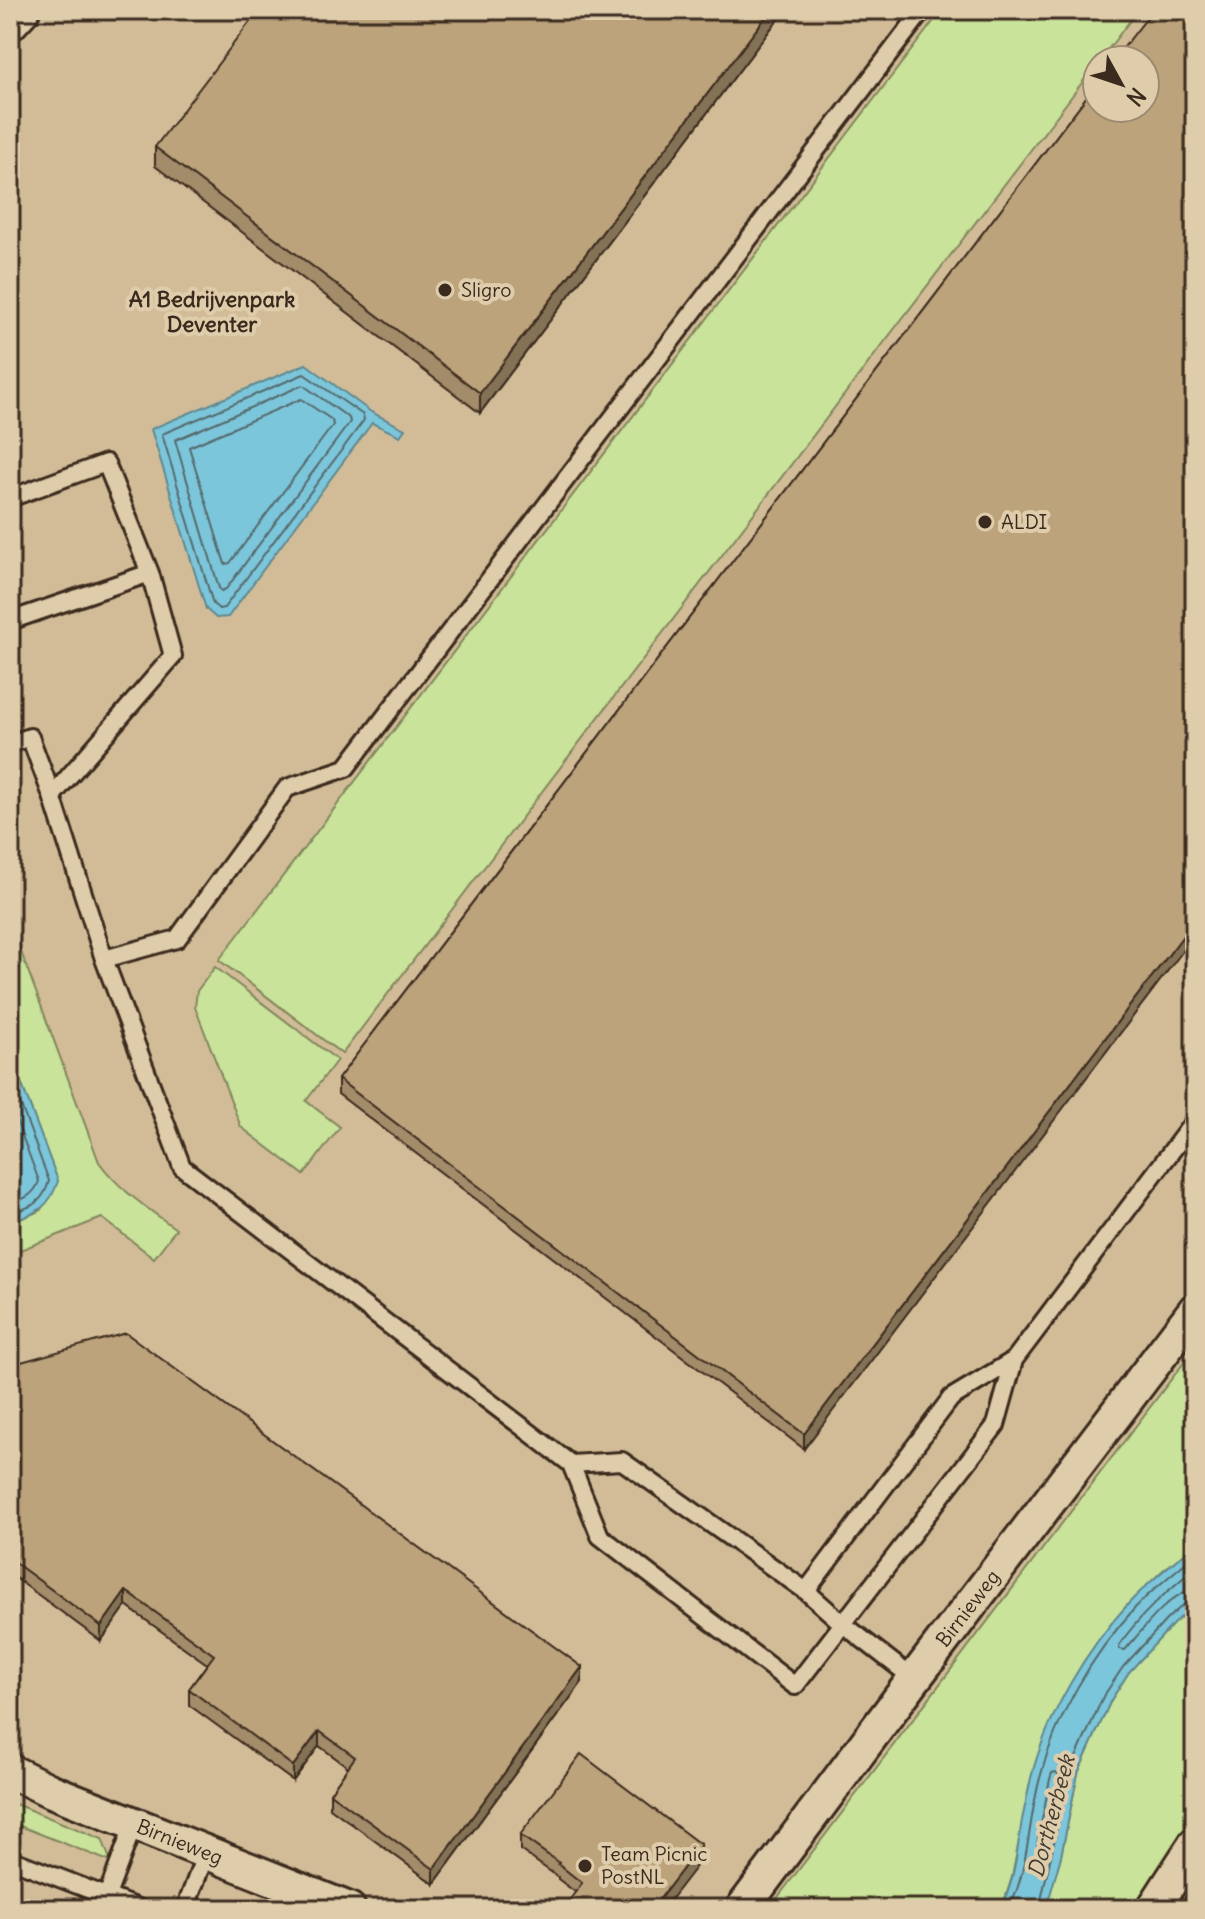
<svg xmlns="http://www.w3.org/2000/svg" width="1205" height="1919" font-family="Delius,sans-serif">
	<rect width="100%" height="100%" fill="#e0cba7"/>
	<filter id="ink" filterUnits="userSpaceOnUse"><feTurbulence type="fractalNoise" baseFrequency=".0125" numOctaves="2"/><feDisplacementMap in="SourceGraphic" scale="16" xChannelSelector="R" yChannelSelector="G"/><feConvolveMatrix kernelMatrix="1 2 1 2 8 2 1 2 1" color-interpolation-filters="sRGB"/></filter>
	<g filter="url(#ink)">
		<!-- built -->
		<path fill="#d2bc98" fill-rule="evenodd" d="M10 10H1195V1373L788 1909H10ZM1097 60H1145V108H1097Z"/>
		<!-- green -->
		<path fill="#c9e39a" stroke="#82865c" stroke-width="2" d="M942 10H1138L1100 60H1097V63L342 1054 219 960Z
			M10 922 99 1162C119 1190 149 1209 176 1229L154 1258 102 1218 10 1254V1223L40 1211 58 1181 10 1053Z
			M215 967 337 1060 306 1101 340 1127 304 1175 241 1127 195 1007 197 991Z
			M1195 1348V1545L1162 1571 1129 1603 1107 1630 1058 1708 1043 1742 1032 1775 1012 1877 1004 1902 1000 1909H769Z
			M1195 1605V1825L1140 1909H1045L1061 1856 1078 1773 1111 1700 1129 1672 1174 1623Z
			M10 1802 102 1839 111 1862 10 1822Z"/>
		<!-- water -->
		<path fill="#7bc6db" stroke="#61888f" stroke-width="2" d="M306 364 371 412 405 429 400 436 372 423 228 617 216 618 206 609 151 429Z
			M10 1053 58 1181C49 1209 36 1213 10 1223Z
			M1195 1545V1605L1174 1623 1129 1672 1111 1700 1078 1773 1061 1856 1047 1906 1045 1909H1000C1015 1883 1017 1849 1022 1820 1025 1806 1028 1792 1031 1778 1047 1715 1086 1649 1130 1602 1150 1581 1172 1563 1195 1545Z"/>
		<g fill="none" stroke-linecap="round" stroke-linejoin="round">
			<!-- shore -->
			<path stroke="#55686a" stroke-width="2" d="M304 374 363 415 364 420 224 608 219 609 213 604 162 434Z
				M303 385 349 418 350 422 226 589 221 591 219 588 175 440Z
				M301 399 332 420 333 425 230 563 225 564 189 447Z
				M10 1076 49 1181C43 1204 30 1207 10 1214
				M10 1104 39 1181C34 1196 23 1199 10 1204
				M1195 1568C1167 1591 1140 1615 1119 1645V1649L1125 1650C1141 1632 1171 1591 1195 1589
				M1056 1772 1059 1776 1044 1846 1040 1849 1037 1845 1050 1779 1052 1773Z
				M1009 1909C1029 1869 1028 1821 1040 1778 1056 1716 1092 1655 1135 1608 1153 1589 1174 1572 1195 1555
				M1039 1909 1070 1771 1103 1697 1123 1667 1168 1618 1188 1601 1195 1599"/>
			<defs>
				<path id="lane" d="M10 498 106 463 150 573
					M10 621 150 573 173 656 52 796 104 959 182 1167 571 1464 600 1536 795 1686 996 1425 1014 1360 1195 1120
					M10 744 30 737 52 796
					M104 959 177 939 287 788 346 768 923 10
					M571 1464 622 1461 806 1591 951 1398 1014 1360
					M806 1591 843 1624 914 1679
					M10 1859 140 1909
					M102 1909 134 1824
					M185 1909 206 1853"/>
				<g id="street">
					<path d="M10 24 23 10"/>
					<path id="s1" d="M10 1771 49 1790 349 1909"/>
					<path id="s2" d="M742 1909 914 1679 1195 1310"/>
					<path d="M1153 1909 1195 1844"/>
				</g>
			</defs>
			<!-- lane casing -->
			<use href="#lane" stroke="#3b2a1e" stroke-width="22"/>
			<!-- street casing -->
			<use href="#street" stroke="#3b2a1e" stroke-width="38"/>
			<!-- lane -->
			<use href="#lane" stroke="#dfccaa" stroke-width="16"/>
			<!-- street -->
			<use href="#street" stroke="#dfccaa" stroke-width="32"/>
		</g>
		<!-- wall -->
		<path fill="#a28c6a" stroke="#3b2a1e" stroke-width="2" d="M785 10 480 413 155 166V147Z
			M1097 83 804 1449 338 1094V1079Z
			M10 1365 582 1682 434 1884 330 1808V1793L348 1767 319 1746 293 1781 189 1705V1689L207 1664 126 1606 101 1641 10 1574Z
			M520 1835 701 1860 575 1892 558 1879V1877L520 1850Z"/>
		<!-- shaded-wall -->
		<path fill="#847256" stroke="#3b2a1e" stroke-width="2" d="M771 10H785L480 413V393Z
			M14 343V358L10 360V344Z
			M1195 920V935L804 1449V1434Z
			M126 1591V1606L101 1641V1626Z
			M582 1667V1682L434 1884V1869Z
			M319 1731V1746L293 1781V1766Z
			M701 1845V1860L663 1909H652Z"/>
		<!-- building -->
		<path fill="#bca37b" stroke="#3b2a1e" stroke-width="2" d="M259 10H771L480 393 155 147Z
			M1153 10H1195V920L804 1434 338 1079 1097 83V108H1145V60H1114Z
			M10 332 14 343 10 344Z
			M126 1333 582 1667 434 1869 330 1793 355 1757 319 1731 293 1766 189 1689 214 1655 126 1591 101 1626 10 1559V1365Z
			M581 1754 701 1845 652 1909H563L582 1883 558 1864 559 1863 520 1835Z"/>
	</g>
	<!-- markers -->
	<g fill="#3b2a1e" stroke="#dfccaa" stroke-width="3">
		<circle cx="445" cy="290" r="8"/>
		<circle cx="985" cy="522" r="8"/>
		<circle cx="585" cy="1866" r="8"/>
	</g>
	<g text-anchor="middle" stroke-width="8" stroke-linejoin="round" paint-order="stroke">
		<!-- poi labels -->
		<g font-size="20" fill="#3b2a1e" stroke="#dfccaa" text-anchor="start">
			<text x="461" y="297">Sligro</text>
			<text x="1001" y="529">ALDI</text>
			<text x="601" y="1861">Team Picnic<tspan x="601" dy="23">PostNL</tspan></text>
		</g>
		<!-- street labels -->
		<g font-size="20" fill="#3b2a1e" stroke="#dfccaa">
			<text dy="7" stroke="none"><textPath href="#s2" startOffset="376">Birnieweg</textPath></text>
			<text dy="7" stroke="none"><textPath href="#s1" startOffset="184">Birnieweg</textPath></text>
		</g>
		<!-- neighbourhood labels -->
		<g font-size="22" font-weight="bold" fill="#3b2a1e" stroke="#dfccaa">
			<text x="212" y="307">A1 Bedrijvenpark<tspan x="212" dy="25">Deventer</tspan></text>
		</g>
		<!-- water labels -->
		<g font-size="22" font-style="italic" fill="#413a31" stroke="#dfccaa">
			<text transform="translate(1051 1816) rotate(-75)" y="8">Dortherbeek</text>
		</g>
	</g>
	<!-- margin -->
	<rect width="1205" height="1919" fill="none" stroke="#dfccaa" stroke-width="40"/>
	<rect x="20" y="20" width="1165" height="1879" fill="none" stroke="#3b2a1e" stroke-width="3" filter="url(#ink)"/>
	<!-- north arrow -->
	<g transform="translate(1121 84) rotate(130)"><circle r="38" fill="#dfccaa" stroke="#9d8b72" stroke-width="2"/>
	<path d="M0-6L14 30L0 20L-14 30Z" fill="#3b2a1e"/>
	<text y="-12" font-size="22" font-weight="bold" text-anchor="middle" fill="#3b2a1e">N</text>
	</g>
</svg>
